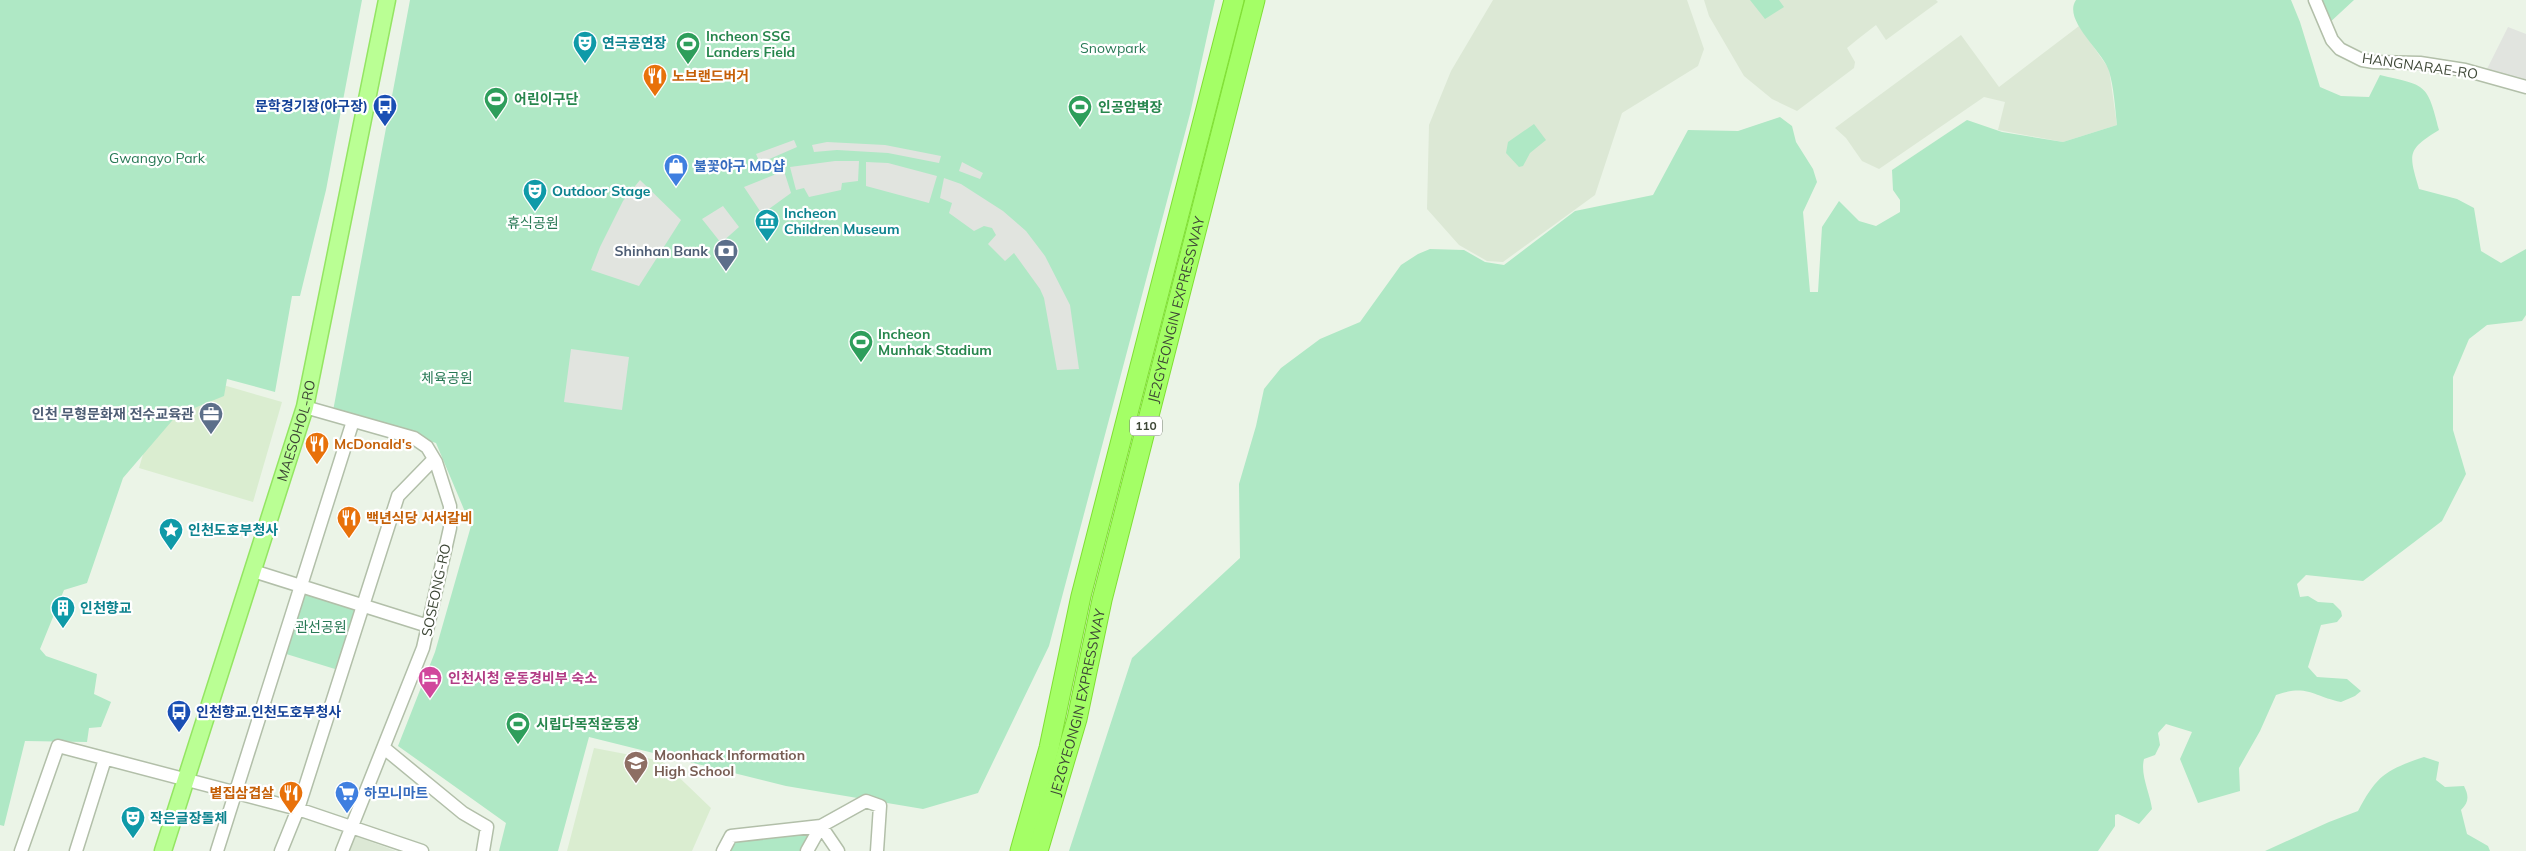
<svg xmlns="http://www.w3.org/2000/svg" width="2526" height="851" font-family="Mulish,'Noto Sans KR',sans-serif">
	<rect width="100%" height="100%" fill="#ebf4e7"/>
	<!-- residential -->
	<path fill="#dce8d5" d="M1493 0H1687L1704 49 1698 66 1622 113 1595 195 1503 262 1487 261 1459 245 1427 209 1429 125 1451 71Z
		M1704 0H1936L1938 2 1886 40 1876 25 1858 39 1847 48 1855 62 1854 68 1797 111 1772 99 1744 76 1709 16Z
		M2079 26 2109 69 2117 125 2063 142 1998 130 2005 102 1984 97 1879 169 1862 161 1846 138 1835 128 1961 35 1999 87Z
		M355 836 396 851H349Z"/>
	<!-- education -->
	<path fill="#daedd0" d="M168 369 282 402 253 502 139 468Z
		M594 748 662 761 711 808 692 851H567Z"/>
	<!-- green -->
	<path fill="#afe8c5" d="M0 0H362L326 190 300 296H292L275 392 227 379 224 396 177 415 123 478 87 583 64 590 40 649 46 656 97 674 94 694 111 702 101 727 89 728 87 742 25 741 4 826 0 825Z
		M410 0H1215L1190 114 1049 646 978 793 923 809 786 786 589 737 558 851H499L506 823 398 746 435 652 471 526 436 443 333 411Z
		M1750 0H1779L1784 7 1765 19Z
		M2076 0H2291L2300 22 2320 87 2341 96 2369 97 2380 75C2426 86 2427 82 2439 130 2406 150 2409 154 2419 189L2457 199 2474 208 2481 251 2501 263 2526 249V315L2522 321 2487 325 2469 339 2453 377V430L2466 474 2442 521 2363 581 2306 575 2297 584 2300 597 2308 596 2318 602 2333 603 2341 611 2342 616 2337 622 2321 625 2308 667 2317 677 2347 679 2361 691 2355 696 2341 702C2312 696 2308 684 2276 695L2260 731 2239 768 2240 791 2198 803 2180 759 2192 732 2166 724 2158 733 2160 745 2155 755 2144 759C2140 775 2150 793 2152 809L2139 824 2118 814 2115 815V826L2098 851H1069L1132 658 1240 558 1239 484 1256 426 1264 389 1281 368 1320 339 1360 322 1401 265 1418 254 1430 249 1464 250 1485 262 1504 265 1575 211 1653 195 1688 130 1738 131 1780 117 1792 126 1796 142 1813 169 1817 182 1803 212 1810 292H1818L1822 227 1839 201 1859 221 1876 226 1900 212V200L1893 190 1892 170 1967 120 2002 132 2063 142 2117 125C2115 107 2114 88 2109 71 2104 52 2062 20 2076 0Z
		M2316 0H2354L2327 25Z
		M1534 124 1546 140 1530 153 1523 166 1519 167 1506 153 1508 142Z
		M303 590 357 610 335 669 283 653Z
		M2424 757 2439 762 2436 780 2445 787 2464 786C2469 796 2469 802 2461 810L2467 834 2488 846 2490 851H2265L2329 822 2358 811C2377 775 2386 770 2424 757Z
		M812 831 803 851H728L732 841Z"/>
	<!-- parking -->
	<path fill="#e1e4df" d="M2508 27 2526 34V86L2485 73Z
		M794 140 797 147 760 163 756 154Z
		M827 142 885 145 941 156 939 163 888 153 837 150 814 152 812 145Z
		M835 161H859L858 181 842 183 841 190 809 197 804 188 796 190 790 167Z
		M866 162 888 163 937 176 929 203 866 186Z
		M962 162 983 173 980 179 959 171Z
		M784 171 791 193 762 214 744 187Z
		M944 178 961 184 1003 211 1026 231 1045 256 1070 305 1079 369 1057 370 1044 298 1040 289 1014 253 1005 261 988 244 996 235 992 228 984 226 974 231 949 213 952 203 940 198Z
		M640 180 681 220 639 286 591 270 600 247 623 201Z
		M723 206 739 227 721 243 702 219Z
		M571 349 629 357 622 410 564 402Z"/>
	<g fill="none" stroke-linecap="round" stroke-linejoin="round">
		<defs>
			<path id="minor" d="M2315 0 2332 40 2340 49 2362 60 2374 62 2420 63 2465 70 2526 87
				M305 407 414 438 427 447 436 462 450 506V528L423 648 342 851
				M253 571 428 626
				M384 748 463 813 487 827 483 851
				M821 826 838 851
				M21 851 58 746 298 809 422 851
				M76 851 105 759
				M217 851 353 421
				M281 851 298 809 398 496 434 459
				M723 851 731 836 821 826
				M807 851 821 826 866 801 880 806 877 851"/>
			<g id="major">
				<path id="s1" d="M163 851 305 407 387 0"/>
			</g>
			<g id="highway">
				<path d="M1020 851 1049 748 1081 596 1234 0"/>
				<path id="s2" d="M1038 851 1077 719 1102 600 1255 0"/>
			</g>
		</defs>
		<!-- minor casing -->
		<use href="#minor" stroke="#b2bfa9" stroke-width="15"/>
		<!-- major casing -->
		<use href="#major" stroke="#94e563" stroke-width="19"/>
		<!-- highway casing -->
		<use href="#highway" stroke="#80df35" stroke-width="21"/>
		<!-- minor -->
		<use href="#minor" stroke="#fff" stroke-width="12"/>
		<!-- major -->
		<use href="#major" stroke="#baff94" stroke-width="16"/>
		<!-- highway -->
		<use href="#highway" stroke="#a4ff66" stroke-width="19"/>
	</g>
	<!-- icons -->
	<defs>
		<symbol id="theatre-pin" viewBox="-11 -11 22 30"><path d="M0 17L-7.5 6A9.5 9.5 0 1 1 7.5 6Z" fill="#0f9aa8" stroke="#fff"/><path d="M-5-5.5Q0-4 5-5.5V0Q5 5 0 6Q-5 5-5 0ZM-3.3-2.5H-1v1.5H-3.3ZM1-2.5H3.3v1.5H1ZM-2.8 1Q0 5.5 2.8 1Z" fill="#fff"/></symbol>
		<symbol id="stadium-pin" viewBox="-11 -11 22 30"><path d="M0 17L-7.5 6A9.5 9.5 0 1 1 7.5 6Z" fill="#2e9e5b" stroke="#fff"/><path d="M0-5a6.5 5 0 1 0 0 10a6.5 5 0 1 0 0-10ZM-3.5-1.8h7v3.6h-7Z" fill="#fff"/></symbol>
		<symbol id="restaurant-pin" viewBox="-11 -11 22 30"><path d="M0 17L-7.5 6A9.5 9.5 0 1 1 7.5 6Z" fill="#e8710a" stroke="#fff"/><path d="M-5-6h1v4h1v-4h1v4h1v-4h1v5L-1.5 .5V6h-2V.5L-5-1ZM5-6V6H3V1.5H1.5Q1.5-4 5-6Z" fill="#fff"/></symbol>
		<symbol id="bus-pin" viewBox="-11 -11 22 30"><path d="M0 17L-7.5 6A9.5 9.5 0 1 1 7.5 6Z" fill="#1a4fb4" stroke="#fff"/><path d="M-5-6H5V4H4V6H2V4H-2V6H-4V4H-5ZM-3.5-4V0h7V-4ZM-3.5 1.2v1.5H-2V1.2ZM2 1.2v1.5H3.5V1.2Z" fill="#fff"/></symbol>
		<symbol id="shop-pin" viewBox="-11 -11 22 30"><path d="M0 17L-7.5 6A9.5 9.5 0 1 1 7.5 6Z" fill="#3f7fe0" stroke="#fff"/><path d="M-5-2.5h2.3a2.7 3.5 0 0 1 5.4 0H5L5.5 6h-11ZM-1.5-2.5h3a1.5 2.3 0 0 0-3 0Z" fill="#fff"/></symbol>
		<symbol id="museum-pin" viewBox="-11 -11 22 30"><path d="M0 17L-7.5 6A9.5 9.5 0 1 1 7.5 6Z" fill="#0f9aa8" stroke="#fff"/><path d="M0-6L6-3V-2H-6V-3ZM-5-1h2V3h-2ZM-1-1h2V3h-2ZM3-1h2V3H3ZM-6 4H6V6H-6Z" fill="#fff"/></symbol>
		<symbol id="bank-pin" viewBox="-11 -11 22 30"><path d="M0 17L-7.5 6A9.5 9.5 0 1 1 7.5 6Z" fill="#5c6f8a" stroke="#fff"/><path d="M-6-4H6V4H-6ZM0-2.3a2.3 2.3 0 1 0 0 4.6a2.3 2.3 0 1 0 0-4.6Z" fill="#fff"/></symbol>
		<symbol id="office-pin" viewBox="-11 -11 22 30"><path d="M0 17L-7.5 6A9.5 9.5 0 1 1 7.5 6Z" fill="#5c6f8a" stroke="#fff"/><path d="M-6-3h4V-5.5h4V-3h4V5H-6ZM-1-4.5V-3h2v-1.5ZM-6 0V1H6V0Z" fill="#fff"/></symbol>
		<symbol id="sight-pin" viewBox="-11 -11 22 30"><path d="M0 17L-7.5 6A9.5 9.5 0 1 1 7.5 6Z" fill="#0f9aa8" stroke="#fff"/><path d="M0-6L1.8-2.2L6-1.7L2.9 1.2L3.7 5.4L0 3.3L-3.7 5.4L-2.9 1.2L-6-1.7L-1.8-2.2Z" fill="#fff"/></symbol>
		<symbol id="building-pin" viewBox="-11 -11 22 30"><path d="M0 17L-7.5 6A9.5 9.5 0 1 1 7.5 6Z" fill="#0f9aa8" stroke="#fff"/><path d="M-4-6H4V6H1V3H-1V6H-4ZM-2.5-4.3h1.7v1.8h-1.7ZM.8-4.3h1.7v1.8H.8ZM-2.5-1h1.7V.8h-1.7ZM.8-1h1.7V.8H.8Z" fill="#fff"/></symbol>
		<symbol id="hotel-pin" viewBox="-11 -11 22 30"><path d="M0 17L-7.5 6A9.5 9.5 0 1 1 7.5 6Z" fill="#d1479c" stroke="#fff"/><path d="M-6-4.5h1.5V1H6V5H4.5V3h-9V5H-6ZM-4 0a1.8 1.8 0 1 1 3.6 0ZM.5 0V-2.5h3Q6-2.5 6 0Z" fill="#fff"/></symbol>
		<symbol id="school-pin" viewBox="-11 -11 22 30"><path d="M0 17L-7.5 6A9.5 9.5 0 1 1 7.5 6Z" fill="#8d6e63" stroke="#fff"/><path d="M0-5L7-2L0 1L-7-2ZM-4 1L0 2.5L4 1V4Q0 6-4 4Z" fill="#fff"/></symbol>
		<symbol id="supermarket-pin" viewBox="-11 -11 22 30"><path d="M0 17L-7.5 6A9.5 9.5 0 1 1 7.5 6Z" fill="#3f7fe0" stroke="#fff"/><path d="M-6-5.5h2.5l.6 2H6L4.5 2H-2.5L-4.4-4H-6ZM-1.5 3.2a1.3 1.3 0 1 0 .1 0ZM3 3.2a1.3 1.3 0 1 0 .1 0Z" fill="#fff"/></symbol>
	</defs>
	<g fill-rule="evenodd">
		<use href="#theatre-pin" x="571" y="29" width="28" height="38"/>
		<use href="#stadium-pin" x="674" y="30" width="28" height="38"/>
		<use href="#restaurant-pin" x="641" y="62" width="28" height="38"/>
		<use href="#stadium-pin" x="482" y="85" width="28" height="38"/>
		<use href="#bus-pin" x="371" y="92" width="28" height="38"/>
		<use href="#stadium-pin" x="1066" y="93" width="28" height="38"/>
		<use href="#shop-pin" x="662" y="152" width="28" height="38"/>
		<use href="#theatre-pin" x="521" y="177" width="28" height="38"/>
		<use href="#museum-pin" x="753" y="207" width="28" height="38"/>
		<use href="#bank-pin" x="712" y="237" width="28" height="38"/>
		<use href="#stadium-pin" x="847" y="328" width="28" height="38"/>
		<use href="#office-pin" x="197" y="400" width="28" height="38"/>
		<use href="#restaurant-pin" x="303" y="430" width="28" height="38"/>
		<use href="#restaurant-pin" x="335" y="504" width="28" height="38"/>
		<use href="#sight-pin" x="157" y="516" width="28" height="38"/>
		<use href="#building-pin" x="49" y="594" width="28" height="38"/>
		<use href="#hotel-pin" x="416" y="664" width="28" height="38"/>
		<use href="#bus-pin" x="165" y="698" width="28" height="38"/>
		<use href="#stadium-pin" x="504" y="710" width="28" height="38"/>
		<use href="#school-pin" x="622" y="749" width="28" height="38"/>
		<use href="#restaurant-pin" x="277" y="779" width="28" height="38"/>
		<use href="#supermarket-pin" x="333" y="779" width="28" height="38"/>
		<use href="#theatre-pin" x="119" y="804" width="28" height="38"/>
	</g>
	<g text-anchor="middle" stroke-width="4.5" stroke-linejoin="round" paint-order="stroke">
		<!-- shield labels -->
		<rect fill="#fff" stroke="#777e72" stroke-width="1" x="1130" y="416.5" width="32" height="19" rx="4"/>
		<g font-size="12" font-weight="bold" fill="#3d4736">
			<text x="1146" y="430">110</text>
		</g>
		<!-- leisure labels -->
		<g font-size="14" font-weight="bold" fill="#27864d" stroke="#fff" text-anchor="start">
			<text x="706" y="41">Incheon SSG<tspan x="706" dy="16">Landers Field</tspan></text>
			<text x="514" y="104">어린이구단</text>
			<text x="1098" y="112">인공암벽장</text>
			<text x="878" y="339">Incheon<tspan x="878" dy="16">Munhak Stadium</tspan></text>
			<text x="536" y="729">시립다목적운동장</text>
		</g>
		<!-- culture labels -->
		<g font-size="14" font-weight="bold" fill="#0d838f" stroke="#fff" text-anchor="start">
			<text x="602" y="48">연극공연장</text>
			<text x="552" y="196">Outdoor Stage</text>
			<text x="784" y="218">Incheon<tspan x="784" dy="16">Children Museum</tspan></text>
			<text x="188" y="535">인천도호부청사</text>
			<text x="80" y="613">인천향교</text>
			<text x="150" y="823">작은글장돌체</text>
		</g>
		<!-- park labels -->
		<g font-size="14" fill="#287955" stroke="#fff">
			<text x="1113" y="53">Snowpark</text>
			<text x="157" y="163">Gwangyo Park</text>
			<text x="533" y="228">휴식공원</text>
			<text x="447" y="383">체육공원</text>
			<text x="321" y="632">관선공원</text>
		</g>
		<!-- street labels -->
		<g font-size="14" fill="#3d4736" stroke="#fff">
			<text transform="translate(2420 66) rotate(8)" y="5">HANGNARAE-RO</text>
			<text dy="5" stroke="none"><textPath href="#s2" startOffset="559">JE2GYEONGIN EXPRESSWAY</textPath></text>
			<text dy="5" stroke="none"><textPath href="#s1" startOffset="441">MAESOHOL-RO</textPath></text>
			<text transform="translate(436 590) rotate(-78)" y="5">SOSEONG-RO</text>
			<text dy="5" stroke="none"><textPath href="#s2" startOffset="154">JE2GYEONGIN EXPRESSWAY</textPath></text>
		</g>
		<!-- food labels -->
		<g font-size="14" font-weight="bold" fill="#c56008" stroke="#fff" text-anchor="start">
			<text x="672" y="81">노브랜드버거</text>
			<text x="334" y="449">McDonald's</text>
			<text x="366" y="523">백년식당 서서갈비</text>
			<text x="274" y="798" text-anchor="end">볕집삼겹살</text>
		</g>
		<!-- transit labels -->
		<g font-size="14" font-weight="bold" fill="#164399" stroke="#fff" text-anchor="end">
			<text x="368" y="111">문학경기장(야구장)</text>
			<text x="196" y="717" text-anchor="start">인천향교.인천도호부청사</text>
		</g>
		<!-- shop labels -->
		<g font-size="14" font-weight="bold" fill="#366cbe" stroke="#fff" text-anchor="start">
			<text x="694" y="171">불꽃야구 MD샵</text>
			<text x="364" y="798">하모니마트</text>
		</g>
		<!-- service labels -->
		<g font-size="14" font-weight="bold" fill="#4e5e75" stroke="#fff" text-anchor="end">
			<text x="708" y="256">Shinhan Bank</text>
			<text x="194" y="419">인천 무형문화재 전수교육관</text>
		</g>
		<!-- hotel labels -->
		<g font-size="14" font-weight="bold" fill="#b23c85" stroke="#fff" text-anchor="start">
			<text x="448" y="683">인천시청 운동경비부 숙소</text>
		</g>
		<!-- education labels -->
		<g font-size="14" font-weight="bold" fill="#785e54" stroke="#fff" text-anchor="start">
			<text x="654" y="760">Moonhack Information<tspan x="654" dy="16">High School</tspan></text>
		</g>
	</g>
</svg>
